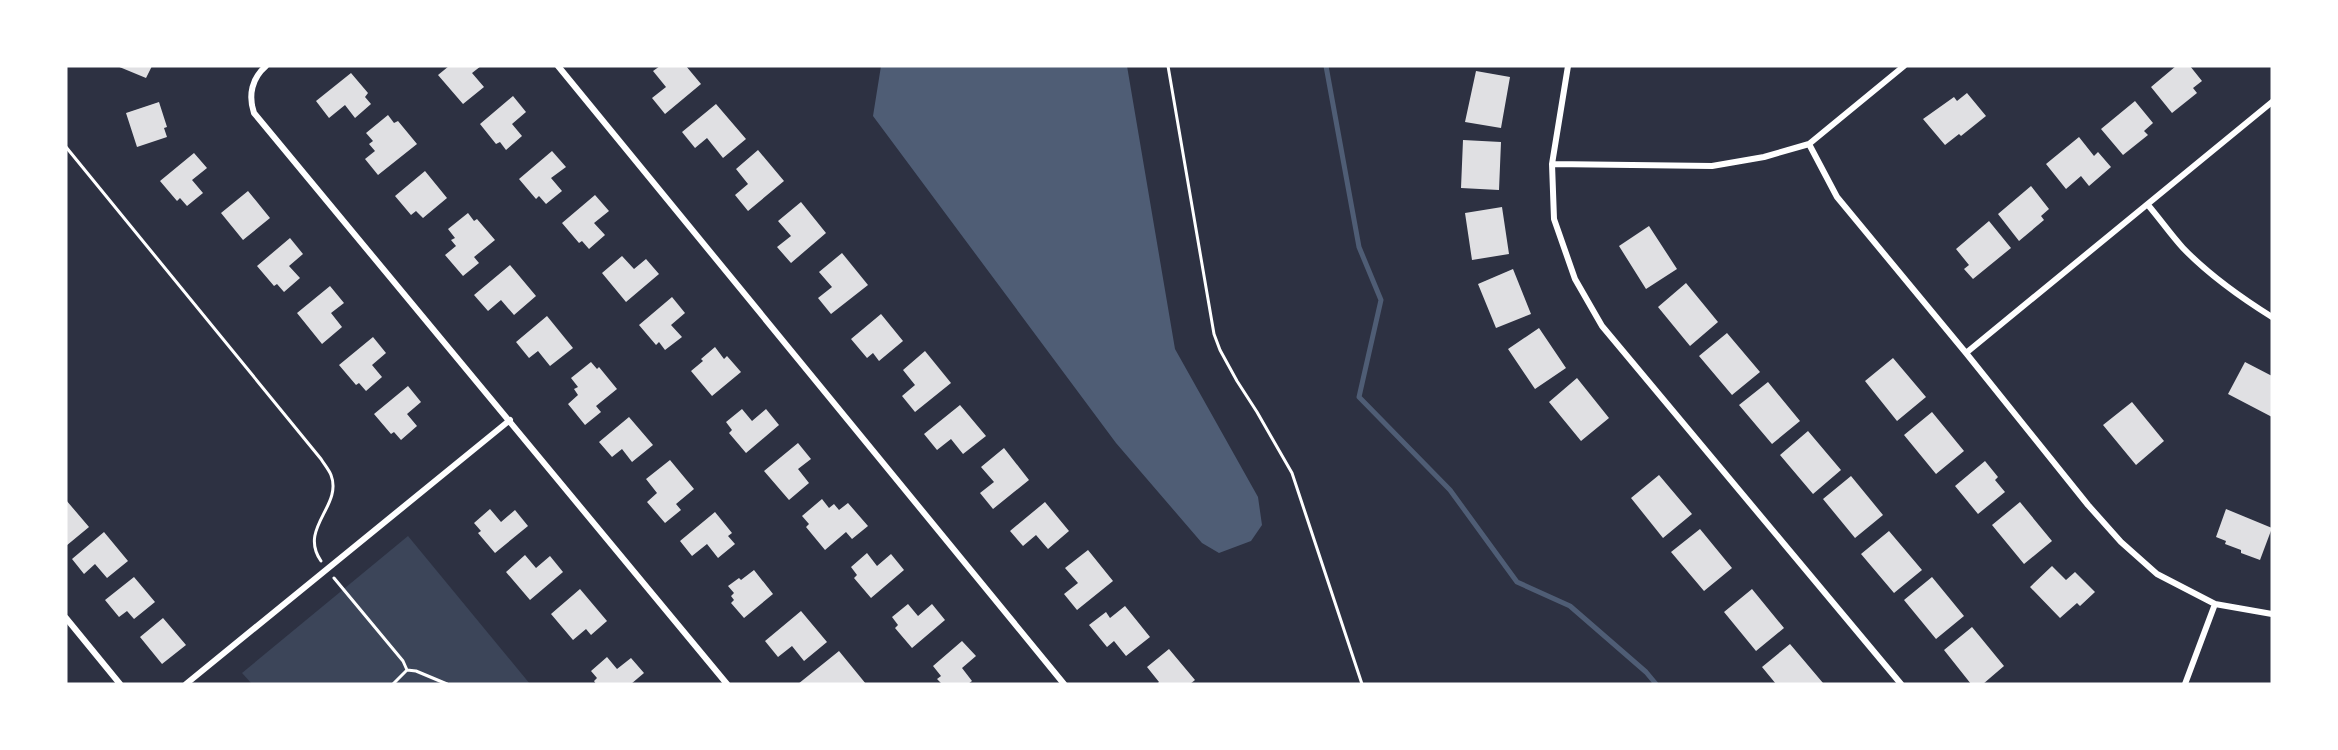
<svg xmlns="http://www.w3.org/2000/svg" width="2338" height="750" font-family="'IBM Plex Sans',sans-serif">
	<rect width="100%" height="100%" fill="#2d3142"/>
	<!-- green -->
	<path fill="#3c4559" d="M408 536 530 684H252L242 673Z"/>
	<!-- water -->
	<path fill="#4f5d75" d="M881 66H1127L1175 349 1258 497 1262 525 1251 541 1219 553 1202 543 1116 443 873 116Z"/>
	<g fill="none" stroke-linecap="round" stroke-linejoin="round">
		<!-- stream -->
		<path stroke="#4f5d75" stroke-width="5" d="M1326 66 1359 247 1381 300 1359 397 1450 490 1517 582 1570 606 1646 672 1656 684"/>
	</g>
	<!-- building -->
	<path fill="#e0e0e3" d="M117 66H152L146 78Z
		M449 66H481L472 73 484 87 463 104 438 75Z
		M660 66H686L701 84 665 114 652 98 666 87 653 71Z
		M2176 66H2190L2202 81 2193 88 2197 93 2172 113 2151 87Z
		M1476 71 1510 77 1501 128 1465 122Z
		M351 73 368 93 365 97 371 104 355 118 345 105 329 118 316 101Z
		M1967 93 1986 116 1961 136 1959 134 1945 145 1923 119 1954 97 1957 101Z
		M513 96 526 112 512 124 522 136 506 150 500 142 496 144 480 124Z
		M2135 101 2153 123 2144 131 2148 135 2123 155 2101 129Z
		M159 102 167 127 164 128 167 137 137 147 126 113Z
		M716 104 746 139 723 158 707 138 695 148 682 132Z
		M388 115 394 123 398 121 417 144 378 175 365 159 375 151 369 144 373 141 366 133Z
		M2079 137 2094 156 2098 152 2111 167 2089 186 2081 176 2066 189 2046 164Z
		M1463 140 1501 142 1499 190 1461 188Z
		M758 150 784 181 748 211 735 195 748 184 736 169Z
		M552 151 566 167 551 178 562 191 546 204 539 196 536 199 519 179Z
		M194 153 207 168 192 180 203 193 187 206 180 198 177 201 160 181Z
		M425 171 447 198 423 218 416 211 411 215 395 196Z
		M2031 186 2049 209 2041 216 2044 220 2019 241 1998 214Z
		M248 191 270 218 243 240 221 213Z
		M595 195 609 211 594 223 605 235 589 249 582 241 579 243 562 223Z
		M801 202 826 233 791 263 777 247 791 236 778 221Z
		M1502 207 1509 254 1472 260 1465 213Z
		M468 213 474 221 477 219 495 240 474 257 479 263 463 276 445 255 456 246 451 240 455 238 448 229Z
		M1989 221 2011 248 1973 279 1964 269 1969 265 1956 249Z
		M1649 226 1677 269 1646 289 1619 246Z
		M290 238 303 254 289 266 300 278 284 292 277 284 274 286 257 266Z
		M842 253 868 285 831 314 818 298 832 287 819 272Z
		M622 256 634 269 646 259 659 274 626 302 602 273Z
		M510 265 536 296 514 315 501 300 488 311 474 295Z
		M1513 269 1531 314 1496 328 1478 284Z
		M1686 283 1718 322 1690 346 1658 307Z
		M330 286 344 303 331 313 342 327 322 344 297 313Z
		M672 297 685 313 671 325 682 337 665 350 659 342 656 345 639 325Z
		M881 314 903 341 879 361 873 353 867 358 851 339Z
		M547 316 573 348 550 366 538 351 529 358 516 342Z
		M1539 328 1566 368 1535 389 1508 349Z
		M1727 333 1760 372 1732 395 1699 356Z
		M373 337 386 353 372 365 382 377 366 391 359 383 356 385 339 365Z
		M715 347 724 359 727 356 741 372 712 396 691 371 703 361 701 359Z
		M925 351 951 383 915 412 902 396 915 385 903 370Z
		M1893 358 1926 397 1897 421 1865 381Z
		M591 362 597 369 599 367 617 389 596 406 601 412 585 425 568 404 578 395 574 389 578 387 571 378Z
		M2245 362 2272 376V417L2228 394Z
		M1577 378 1609 418 1581 441 1549 402Z
		M1768 382 1800 421 1772 444 1739 405Z
		M408 386 421 402 407 414 417 426 401 440 394 432 391 434 374 414Z
		M2132 402 2164 441 2136 465 2103 425Z
		M960 405 986 436 963 454 951 439 937 450 924 434Z
		M742 409 752 421 766 409 779 425 746 453 729 433 732 430 726 422Z
		M1932 412 1964 451 1936 474 1904 435Z
		M629 417 653 445 632 462 622 449 612 457 599 442Z
		M1808 431 1841 470 1813 494 1780 455Z
		M798 443 811 459 798 469 809 483 789 500 764 471Z
		M1004 448 1029 480 993 509 980 493 994 482 981 467Z
		M670 460 694 489 676 504 681 510 665 523 647 502 657 493 646 479Z
		M1985 461 1998 477 1995 480 2005 492 1978 514 1955 486Z
		M1659 475 1692 514 1663 538 1631 498Z
		M1851 476 1883 515 1855 538 1823 499Z
		M822 499 829 508 834 504 839 510 848 503 868 526 852 539 846 532 825 550 806 527 809 524 802 516Z
		M66 500 89 527 66 546Z
		M1045 502 1069 531 1048 549 1036 535 1023 546 1010 531Z
		M2020 502 2052 541 2024 564 1992 525Z
		M490 509 501 522 515 510 528 526 495 553 478 533 481 531 474 523Z
		M2226 509 2272 528 2260 560 2241 553V550L2225 544 2226 541 2216 537Z
		M715 512 732 533 728 536 735 544 718 558 707 544 692 556 680 541Z
		M1700 529 1732 568 1704 591 1671 552Z
		M1889 531 1922 570 1894 593 1861 554Z
		M104 532 128 561 107 578 95 564 84 574 72 559Z
		M1088 550 1113 581 1077 610 1064 594 1078 583 1065 568Z
		M867 553 877 566 891 554 904 570 871 598 854 578 857 575 851 567Z
		M525 555 536 568 550 556 563 572 530 600 506 572Z
		M2052 566 2066 580 2075 572 2095 592 2080 606 2077 603 2060 618 2030 587Z
		M754 570 773 594 744 618 731 603 734 600 731 596 734 593 728 586 739 578 741 580Z
		M134 577 155 602 134 619 127 611 119 617 105 600Z
		M1932 577 1964 616 1936 639 1904 600Z
		M580 589 607 621 591 635 586 629 573 640 551 614Z
		M1752 589 1784 628 1756 651 1724 612Z
		M908 604 918 616 932 604 945 620 912 648 895 628 898 625 892 617Z
		M1125 606 1150 637 1126 656 1114 641 1107 647 1089 625 1106 612 1110 618Z
		M801 611 827 642 804 661 792 646 778 657 765 641Z
		M163 618 186 645 162 664 140 637Z
		M1972 627 2004 666 1983 684H1971L1944 650Z
		M962 641 976 656 962 668 972 681 968 684H942L937 679 941 676 933 666Z
		M1790 644 1823 683 1822 684H1776L1762 667Z
		M1169 649 1195 680 1190 684H1157L1159 682 1147 667Z
		M839 651 866 684H798Z
		M607 657 617 669 631 658 644 673 631 684H596L594 681 597 678 591 671Z"/>
	<g fill="none" stroke-linecap="round" stroke-linejoin="round">
		<!-- path -->
		<path stroke="#fff" stroke-width="3" d="M1168 66 1214 334 1220 350 1237 381 1257 412 1292 473 1362 684
			M66 147 321 459C324 464 329 470 331 475 343 506 298 528 321 561
			M334 578 403 661 407 670 416 671 447 684
			M393 684 407 670"/>
		<!-- minor -->
		<path stroke="#fff" stroke-width="6" d="M266 66C252 78 248 95 254 113L727 684
			M558 66 1064 684
			M1568 66 1552 164 1554 219 1575 279 1602 326 1901 684
			M1809 144 1837 197 1966 353 2088 505 2121 542 2157 574 2215 604 2272 614
			M1552 164 1712 166 1764 157 1809 144 1904 66
			M2148 205C2160 219 2171 235 2183 248 2210 276 2240 297 2272 317
			M1966 353 2272 102
			M66 618 120 684
			M186 684 510 420
			M2185 684 2215 604"/>
	</g>
	<!-- border -->
	<rect width="2338" height="750" fill="none" stroke="#ffffff" stroke-width="135"/>
</svg>
